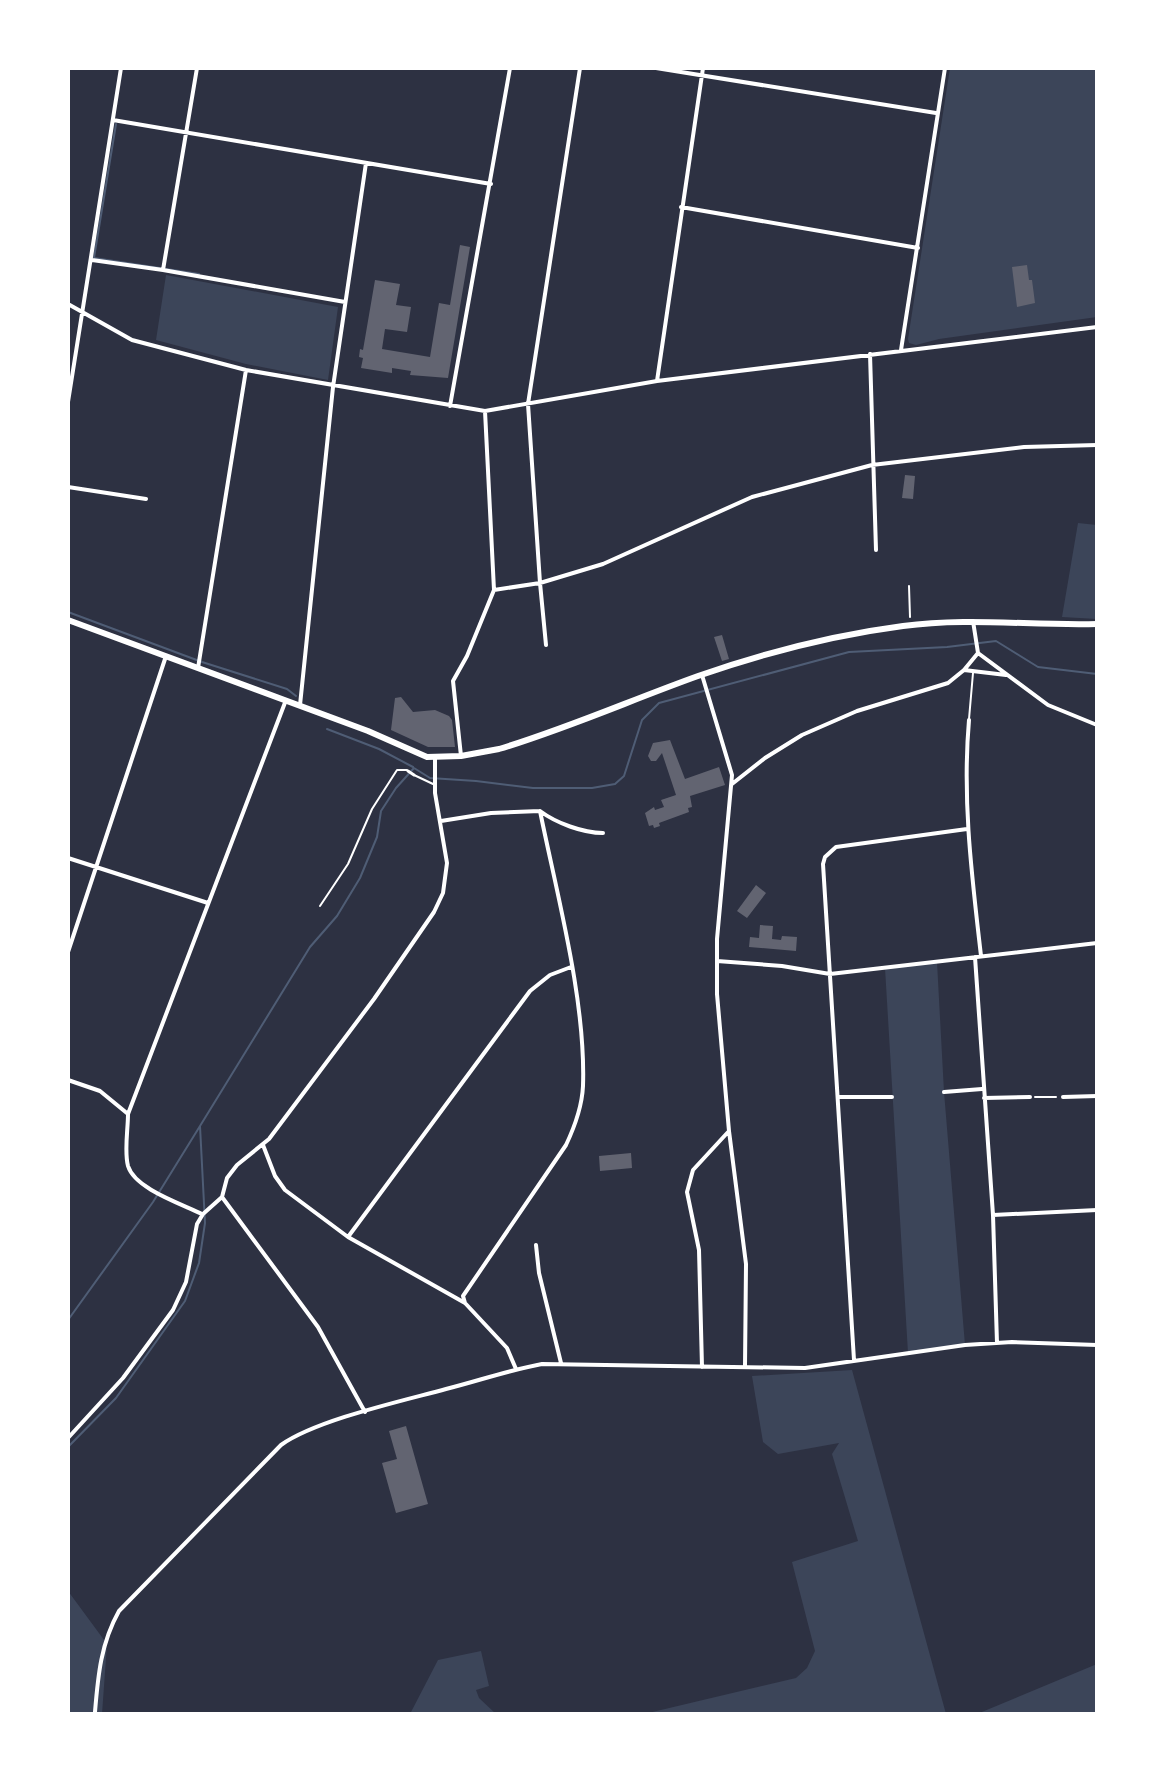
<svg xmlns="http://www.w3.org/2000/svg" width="1165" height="1782" font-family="'Nunito Sans',sans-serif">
	<rect width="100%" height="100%" fill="#2d3142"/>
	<!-- green -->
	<path fill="#3c4559" d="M950 68H1097V317L939 339 916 345 909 343 908 339Z
		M166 275 338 307 328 380 246 364 156 340Z
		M1078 523 1097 525V619L1062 617Z
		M937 962 944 1092 965 1345 908 1353 885 968Z
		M852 1370 946 1714H644L796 1678 807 1668 815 1651 792 1562 858 1541 832 1454 839 1443 778 1454 763 1442 752 1376Z
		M68 1591 107 1644 102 1714H68Z
		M481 1651 489 1686 476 1690 479 1698 496 1714H410L438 1660Z
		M1097 1664V1714H977Z"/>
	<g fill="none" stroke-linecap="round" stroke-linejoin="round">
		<!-- stream -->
		<path stroke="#4f5d75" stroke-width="2" d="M116 124 94 258 199 274
			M68 612 202 662 287 689 296 696
			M327 729 379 749 413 767
			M68 1320 153 1202 200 1126
			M68 1447 116 1398 185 1301 199 1263 205 1223 200 1126 310 947 337 916 360 878 377 837 381 811 396 788 414 768 430 778 476 781 533 788H592L615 784 624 776 642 720 659 703 849 652 947 647 996 641 1038 667 1097 674"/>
	</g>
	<!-- building -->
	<path fill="#626471" d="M460 245 470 247 448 378 410 375 411 371 392 368V373L361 368 363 358 359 357 360 349 363 350 375 280 400 284 396 305 411 307 407 332 385 329 382 349 430 357 439 303 450 305Z
		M1027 265 1029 280H1032L1035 303 1017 307 1012 267Z
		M905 475 915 476 913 499 902 498Z
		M722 635 729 659 722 661 714 637Z
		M401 697 413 712 435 710 449 716 452 720 455 747H428L391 730 395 698Z
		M670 740 685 779 719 767 725 785 690 796 692 807 688 808 689 812 659 823 660 826 654 828 653 825 649 826 645 813 654 807 655 810 664 807 661 800 676 795 662 753 656 761H651L648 756 653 743Z
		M756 885 766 893 747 918 737 911Z
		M760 925 773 926 772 939 781 940 782 936 797 937 796 951 749 947 750 937 759 938Z
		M631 1153 632 1168 600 1171 599 1156Z
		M406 1426 428 1504 396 1513 382 1463 397 1459 389 1431Z"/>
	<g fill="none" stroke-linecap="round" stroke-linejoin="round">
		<!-- path -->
		<path stroke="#fff" stroke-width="2" d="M909 586 910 617
			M1035 1097H1056"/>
		<!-- service -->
		<path stroke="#fff" stroke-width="2" d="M969 719 973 673
			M414 775 433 784
			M320 906 348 864 372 809 397 770H407"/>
		<!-- pedestrian -->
		<path stroke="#fff" stroke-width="3" d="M408 771 414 775"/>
		<!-- minor -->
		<path stroke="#fff" stroke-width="4" d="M656 68 936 113
			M113 120 491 184
			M681 207 918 248
			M92 260 163 270 345 302
			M163 270 197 68
			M68 304 132 340 246 370 485 411 657 381 1097 327
			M901 350 945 68
			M870 354 876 550
			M657 381 703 68
			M68 402 121 68
			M450 406 510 68
			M68 487 146 499
			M494 590 540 583 603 564 752 497 872 465 1024 447 1097 445
			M973 621 978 653
			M546 645 540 583 528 404 580 68
			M978 653 1048 705 1097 725
			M198 668 246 370
			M964 670 1006 675
			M702 675 732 775 717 939V994L729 1131 746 1264 745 1367
			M300 705 333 387 366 163
			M969 720C962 800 972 877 981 956
			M461 756 453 681 467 656 494 590 485 411
			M732 784 765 758 802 735 857 711 948 683 964 670 978 653
			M441 821 491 813 540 811C556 823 583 833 603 833
			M68 858 208 903
			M68 952 166 656
			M975 957 993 1215 997 1343
			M717 961 782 966 830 974 1097 943
			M68 1080 100 1091 128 1114
			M944 1092 982 1089
			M838 1097H892
			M1063 1097 1097 1096
			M984 1098 1030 1097
			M263 1145 275 1176 285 1190 348 1237 465 1303 507 1348 516 1369
			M222 1197 318 1327 365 1412
			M202 1214C182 1204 135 1189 128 1166 124 1151 128 1130 128 1114L286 700
			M993 1215 1097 1210
			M348 1237 530 991 550 975 571 967
			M536 1245 539 1273 561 1363
			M465 1303 463 1296 566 1145C575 1126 582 1107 583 1086 586 1001 557 895 540 811
			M854 1360 823 864 825 857 836 847 967 829
			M702 1367 699 1250 687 1192 693 1170 729 1131
			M68 1438 123 1378 173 1310 186 1282 197 1224 203 1214 222 1197 227 1178 237 1165 269 1139 374 999 434 912 443 893 447 863 435 793V758
			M95 1712C98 1675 101 1643 119 1611L281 1445C316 1420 402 1401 446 1389 478 1381 509 1370 542 1364L805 1368 965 1345 1012 1342 1097 1345"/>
		<!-- secondary -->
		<path stroke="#fff" stroke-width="6" d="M68 620 368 731 427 757 461 756 499 749C566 729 631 700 698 676 764 653 834 635 903 626 968 617 1032 626 1097 624"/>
	</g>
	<!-- border -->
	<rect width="1165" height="1782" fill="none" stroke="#ffffff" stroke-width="140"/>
</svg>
